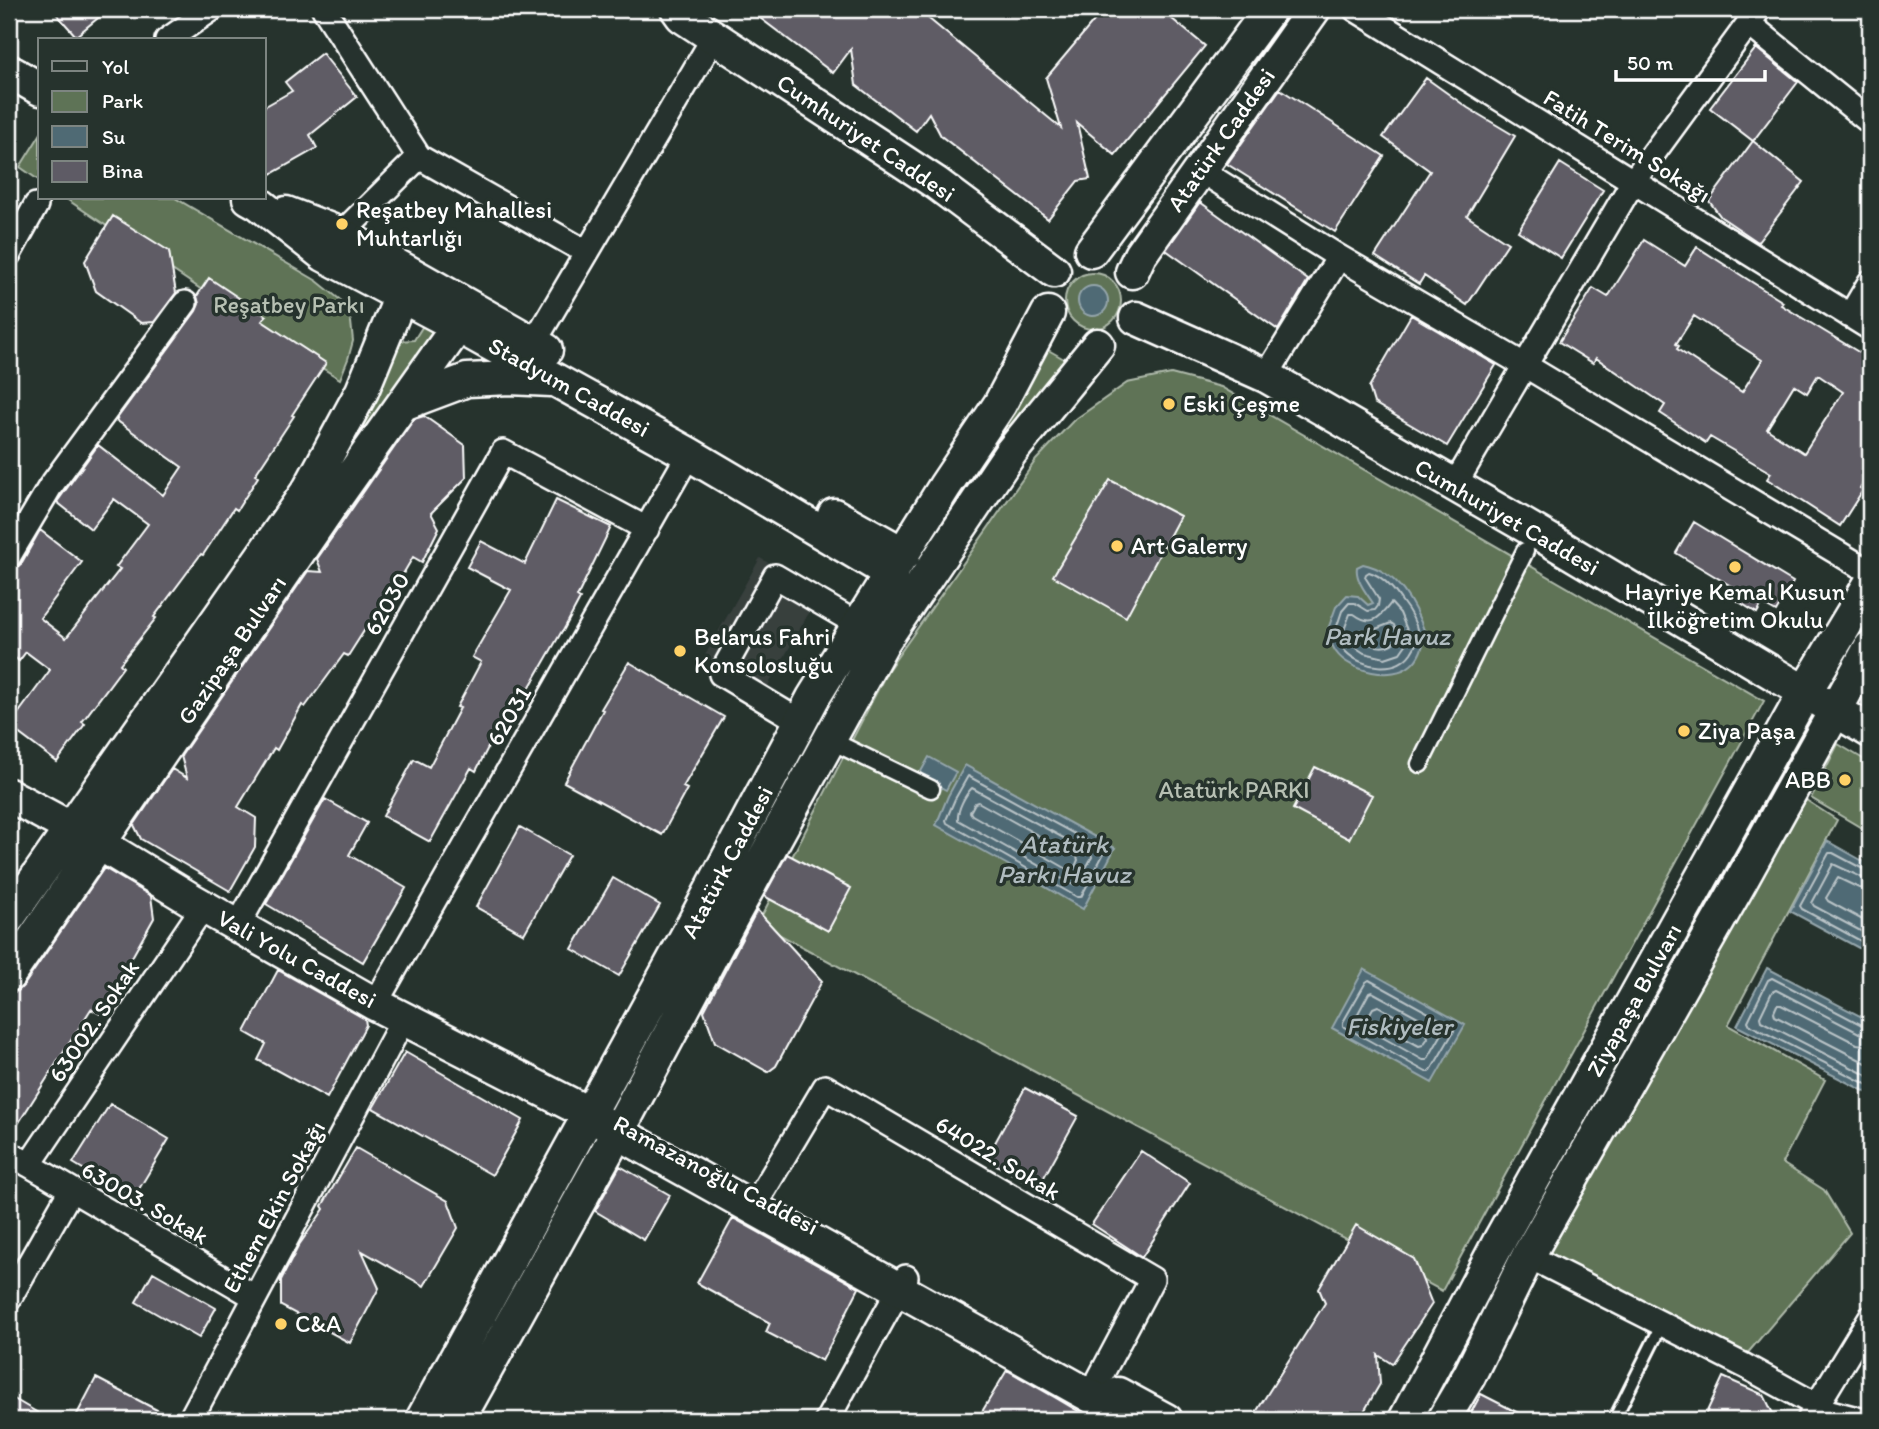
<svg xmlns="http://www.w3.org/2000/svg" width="1879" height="1429" font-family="Itim,sans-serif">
	<rect width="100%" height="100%" fill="#26332d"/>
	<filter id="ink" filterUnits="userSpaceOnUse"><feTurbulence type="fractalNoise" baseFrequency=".0143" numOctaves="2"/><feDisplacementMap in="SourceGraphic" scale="14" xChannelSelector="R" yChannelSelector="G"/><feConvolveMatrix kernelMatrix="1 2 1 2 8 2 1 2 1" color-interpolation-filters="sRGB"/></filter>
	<g filter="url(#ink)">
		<!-- built -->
		<path fill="#373f3e" d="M760 558 820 593 760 700 699 666Z"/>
		<!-- green -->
		<path fill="#5e7356" stroke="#aeb9aa" stroke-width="2" d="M40 135V181L20 167Z
			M65 198H175L317 281 343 302 351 322 353 341 348 359 340 379 269 335Z
			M1065 301a28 28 0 1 1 56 0a28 28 0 1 1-56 0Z
			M424 324 437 330 323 499 398 341 414 340Z
			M1043 347 1071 363 618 1100 611 1096 858 651Z
			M1171 374 1221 387 1764 701 1442 1291 758 923 888 670 1036 460 1073 421 1127 383Z
			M1803 720 1814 726 1432 1420H1417Z
			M1838 744 1870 763V833L1811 798Z
			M1806 800 1837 820 1728 1025 1825 1080 1782 1163 1824 1190 1850 1233 1746 1355 1732 1359 1534 1274 1645 1072Z"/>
		<!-- water -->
		<path fill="#4f6a74" stroke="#95a6ac" stroke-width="2" d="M1078 301a15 15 0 1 1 30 0a15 15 0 1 1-30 0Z
			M1363 564C1398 571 1415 605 1426 635 1423 645 1420 658 1411 665 1393 681 1350 672 1336 652 1332 647 1330 638 1327 632L1336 607 1347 595 1358 596 1368 605 1373 603C1366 593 1355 579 1357 567Z
			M929 757 956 772 946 790 919 775Z
			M965 765 1115 848 1083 909 1008 865 936 825 948 796Z
			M1827 841 1870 865V954L1790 911Z
			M1767 968 1870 1021V1094L1737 1026Z
			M1364 969 1465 1025 1432 1083 1332 1028Z"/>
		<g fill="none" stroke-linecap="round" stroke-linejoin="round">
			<!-- shore -->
			<path stroke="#b9c3c7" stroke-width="2" d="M1369 572C1383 576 1393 588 1401 600 1408 609 1416 621 1418 633 1419 640 1415 647 1411 653 1396 674 1361 668 1345 651 1340 646 1337 638 1335 632L1342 611 1349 603H1355L1368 611 1375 610 1378 606 1379 599 1365 577 1366 574Z
				M1391 603 1400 613 1409 635 1407 643 1400 653 1385 658 1364 653 1349 643 1344 630 1350 614H1354C1373 628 1380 617 1391 603Z
				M1391 623 1394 625 1398 637C1389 653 1367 647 1357 634L1359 630H1373Z
				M968 776 1104 850V853L1081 897H1077L947 823 946 820 955 799Z
				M972 788 1091 853 1092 857 1077 884 1073 885 958 820C957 810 965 795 972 788Z
				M978 802 1077 857 1078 860 1074 869 1069 870 972 815 970 812 975 803Z
				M1870 871 1865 870 1833 853H1829L1800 906 1802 909 1870 946
				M1870 879 1863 878 1833 864 1812 903 1814 906 1870 936
				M1870 890 1859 888 1838 878 1826 898 1828 901 1870 924
				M1369 980 1454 1027V1031L1430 1072H1426L1343 1026V1022L1366 982Z
				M1372 992 1442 1030V1034L1427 1060H1423L1355 1022V1019L1369 993Z
				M1378 1006 1427 1034 1428 1038 1423 1045 1419 1046 1370 1019 1369 1015 1373 1008Z
				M1870 1027 1864 1026 1772 978 1768 980 1748 1021 1750 1025 1870 1086
				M1870 1035 1861 1034 1776 990 1772 992 1760 1017 1761 1021 1870 1077
				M1870 1046 1857 1044 1781 1005H1777L1774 1012 1775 1016 1870 1065"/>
		</g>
		<!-- building -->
		<path fill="#5e5b65" stroke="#fff" stroke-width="2" fill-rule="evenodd" d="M52 9H109L76 36Z
			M748 9H917L1061 128 1046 78 1104 9H1160L1205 46 1115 155 1077 123 1090 179 1078 181 1048 219 941 136 929 113 916 131 856 85 851 49 833 73Z
			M1756 48 1798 82 1753 141 1710 108Z
			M322 53 357 97 310 135 317 148 264 178V107L292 91 285 82Z
			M1426 78 1468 108 1515 136 1467 216 1508 243 1467 305 1424 276 1419 284 1375 256 1430 171 1383 137Z
			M1280 89 1384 156 1335 232 1227 164Z
			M1753 141 1804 182 1758 242 1721 217 1709 201Z
			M1560 163 1603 190 1561 258 1518 231Z
			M1200 202 1308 280 1278 330 1166 250Z
			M113 216 169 251 176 293 154 322 141 323 96 291 85 261Z
			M1644 240 1685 266 1697 247 1783 302 1781 305 1870 359V472L1860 488 1863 490 1840 526 1767 479 1771 473 1710 437 1706 443 1660 413 1665 405 1596 358 1593 363 1559 342 1593 288 1608 297ZM1694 316 1762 360 1742 392 1677 349 1679 346 1676 344ZM1818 375 1843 392 1804 453 1767 429 1794 385 1807 393Z
			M209 278 266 316 262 321 326 363 292 415 294 416 255 475 258 477 237 510 234 508 203 555 201 554 154 617 156 618 120 664 123 667 82 722 85 724 57 762 9 726 50 670 26 652 19 661 9 653V570L15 568 21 564 40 530 82 562 40 618 66 638 120 569 116 567 148 524 114 499 91 529 57 502 98 445 163 495 182 467 116 420 196 311 199 304 197 296Z
			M1411 315 1496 365 1447 446 1374 403 1369 387Z
			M424 416 465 445 466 478 431 513 439 528 422 562 413 557 383 608 380 606 348 656 344 654 305 707 302 705 277 750 274 748 238 807 256 818 255 847 230 891 141 839 134 825 172 769 187 778 181 756 308 571 322 572 317 559 414 419Z
			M1110 480 1180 516 1126 617 1053 576Z
			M556 500 611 527 577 597 580 599 563 631H562L528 690 520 685 476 771 471 768 430 842 383 816 414 759 429 767 460 708 457 707 481 662 472 657 511 590 467 567 481 541 525 564Z
			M1694 522 1793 582 1776 612 1762 604 1757 613 1731 597 1736 589 1676 553Z
			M629 662 724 717 683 787 687 789 662 835 564 782 603 710 601 709Z
			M1315 767 1372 795 1349 839 1293 809Z
			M325 799 367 823 349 855 406 888 363 962 266 904Z
			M520 827 569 855 524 934 476 907Z
			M787 854 851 888 828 931 764 896Z
			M104 868 151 896 154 918 100 1014 91 1009 9 1138V993L18 991 24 985Z
			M613 878 660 905 619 976 572 949Z
			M757 910 822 981 776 1066 768 1072 715 1042 704 1011Z
			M278 970 365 1019 366 1025 327 1098 258 1060 266 1044 245 1032Z
			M405 1052 523 1120 492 1175 373 1108Z
			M1025 1088 1078 1116 1038 1188 986 1159Z
			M110 1104 169 1139 133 1199 73 1163Z
			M356 1148 448 1201 458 1228 424 1286 362 1251 379 1288 350 1343 281 1306V1280L299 1245 324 1209 322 1206Z
			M1141 1151 1190 1183 1142 1257 1092 1224Z
			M620 1166 670 1195 644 1240 595 1211Z
			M733 1218 859 1288 822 1361 766 1332 770 1323 697 1283Z
			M1356 1225 1414 1259 1432 1304 1392 1364 1378 1355 1380 1384 1359 1420H1251L1325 1303 1319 1289Z
			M153 1272 216 1308 199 1338 136 1302Z
			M1007 1370 1056 1398 1093 1420H977Z
			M1723 1377 1764 1395 1776 1420H1703Z
			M96 1378 176 1420H74Z
			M1481 1394 1532 1420H1467Z
			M9 1396 50 1420H9Z"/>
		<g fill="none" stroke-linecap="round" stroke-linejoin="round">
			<defs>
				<path id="service" d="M1614 1420 1662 1324"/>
				<path id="pedestrian" d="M840 745 931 789
					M1420 764 1525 551"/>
				<path id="minor" d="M324 9 419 157
					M1355 9 1870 328
					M1749 24 1870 122
					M167 40 212 9
					M1200 170 1339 257 1526 366 1870 572
					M332 244 341 234 419 157 586 252
					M9 254 36 205
					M1850 316 1870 282
					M526 356 714 37
					M1266 376 1339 257
					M1454 486 1634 180 1759 9
					M9 556 50 487 185 303
					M801 722 721 674 775 576 859 625
					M238 925 503 452 647 529
					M375 1004 689 454
					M9 1153 255 1297
					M29 1165 203 907
					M753 1208 825 1087 1152 1279 1090 1396
					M1528 1256 1745 1366 1827 1411 1861 1420
					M9 1299 71 1190
					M190 1420 404 1018
					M827 1420 906 1277
					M1809 1420 1817 1405 1870 1318"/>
				<path id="secondary" d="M677 9 682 16 714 37 936 183 1054 271
					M9 71 40 89
					M249 198 258 203 324 255 458 326 689 454 892 574
					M286 213 341 234 546 350
					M1091 251 1270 9
					M1132 272 1140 255 1314 9
					M1136 318 1266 376 1541 535 1870 731
					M403 404 467 380 510 378 551 380
					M834 515 904 554
					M9 795 100 844 192 900 375 1004 590 1114 617 1132 1134 1420
					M9 917 309 489 362 391 401 296
					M9 975 331 505 458 326
					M1118 1394 1166 1420
					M422 1420 690 930 813 698 945 486 1000 404 1048 313
					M458 1420 621 1126 731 919 883 642 1011 452 1098 345
					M1405 1420 1501 1238 1805 692 1870 584
					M1443 1420 1469 1376 1528 1256 1740 883 1870 648"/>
			</defs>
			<!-- service casing -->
			<use href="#service" stroke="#fff" stroke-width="16"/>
			<!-- pedestrian casing -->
			<use href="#pedestrian" stroke="#fff" stroke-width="21"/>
			<!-- minor casing -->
			<use href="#minor" stroke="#fff" stroke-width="28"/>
			<!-- secondary casing -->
			<use href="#secondary" stroke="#fff" stroke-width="37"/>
			<!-- service -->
			<use href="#service" stroke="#26332d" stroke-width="10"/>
			<!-- pedestrian -->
			<use href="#pedestrian" stroke="#26332d" stroke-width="16"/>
			<!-- minor -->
			<use href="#minor" stroke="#26332d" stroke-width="23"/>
			<!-- secondary -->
			<use href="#secondary" stroke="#26332d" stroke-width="32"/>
		</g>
	</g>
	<!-- markers -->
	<g fill="#ffd166" stroke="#26332d" stroke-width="2.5">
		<circle cx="342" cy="224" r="7"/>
		<circle cx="1169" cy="404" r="7"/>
		<circle cx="1117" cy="546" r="7"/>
		<circle cx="1735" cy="567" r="7"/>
		<circle cx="680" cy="651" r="7"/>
		<circle cx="1684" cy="731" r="7"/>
		<circle cx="1845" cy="780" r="7"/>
		<circle cx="281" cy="1324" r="7"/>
	</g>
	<g text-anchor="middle" stroke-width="7" stroke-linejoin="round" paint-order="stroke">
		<!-- street labels -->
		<g font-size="24" fill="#fff" stroke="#26332d">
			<text transform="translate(866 138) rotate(34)" y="8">Cumhuriyet Caddesi</text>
			<text transform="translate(1221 140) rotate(-55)" y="8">Atatürk Caddesi</text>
			<text transform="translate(1627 146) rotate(32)" y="8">Fatih Terim Sokağı</text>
			<text transform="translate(569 387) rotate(29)" y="8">Stadyum Caddesi</text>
			<text transform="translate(1507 517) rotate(30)" y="8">Cumhuriyet Caddesi</text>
			<text transform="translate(387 604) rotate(-61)" y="8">62030</text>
			<text transform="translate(232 650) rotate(-56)" y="8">Gazipaşa Bulvarı</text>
			<text transform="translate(509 716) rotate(-60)" y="8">62031</text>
			<text transform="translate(727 862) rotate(-62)" y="8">Atatürk Caddesi</text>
			<text transform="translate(297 959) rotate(29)" y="8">Vali Yolu Caddesi</text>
			<text transform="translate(1634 1000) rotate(-61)" y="8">Ziyapaşa Bulvarı</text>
			<text transform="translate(94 1021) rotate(-56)" y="8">63002. Sokak</text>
			<text transform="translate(998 1158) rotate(31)" y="8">64022. Sokak</text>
			<text transform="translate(716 1175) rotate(28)" y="8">Ramazanoğlu Caddesi</text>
			<text transform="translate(145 1203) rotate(30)" y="8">63003. Sokak</text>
			<text transform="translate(274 1207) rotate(-62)" y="8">Ethem Ekin Sokağı</text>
		</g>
		<!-- poi labels -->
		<g font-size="24" fill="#fff" stroke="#26332d" text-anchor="start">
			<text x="356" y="218">Reşatbey Mahallesi<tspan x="356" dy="28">Muhtarlığı</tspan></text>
			<text x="1183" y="412">Eski Çeşme</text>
			<text x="1131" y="554">Art Galerry</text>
			<text x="1735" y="600" text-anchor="middle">Hayriye Kemal Kusun<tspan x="1735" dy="28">İlköğretim Okulu</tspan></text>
			<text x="694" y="645">Belarus Fahri<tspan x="694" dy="28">Konsolosluğu</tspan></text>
			<text x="1698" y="739">Ziya Paşa</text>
			<text x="1831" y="788" text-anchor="end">ABB</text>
			<text x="295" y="1332">C&amp;A</text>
		</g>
		<!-- park labels -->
		<g font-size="24" fill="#b7c0b3" stroke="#26332d">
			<text x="289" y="313">Reşatbey Parkı</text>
			<text x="1234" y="798">Atatürk PARKI</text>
		</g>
		<!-- water labels -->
		<g font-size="26" font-style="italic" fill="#b0bcc0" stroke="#26332d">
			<text x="1387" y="645">Park Havuz</text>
			<text x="1064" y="853">Atatürk<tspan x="1064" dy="30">Parkı Havuz</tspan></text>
			<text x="1399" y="1035">Fiskiyeler</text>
		</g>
	</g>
	<!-- margin -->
	<rect width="1879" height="1429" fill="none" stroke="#26332d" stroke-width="35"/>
	<rect x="18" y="18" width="1844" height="1394" fill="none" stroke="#fff" stroke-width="2.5" filter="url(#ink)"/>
	<!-- legend -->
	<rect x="38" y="38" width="228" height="161" fill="#26332d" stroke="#7d8581" stroke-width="2"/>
	<rect x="52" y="61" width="35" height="10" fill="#26332d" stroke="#7d8581" stroke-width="2"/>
	<text x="102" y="74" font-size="21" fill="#ffffff">Yol</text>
	<rect x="52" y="91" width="35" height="21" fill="#5e7356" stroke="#7d8581" stroke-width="2"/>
	<text x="102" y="108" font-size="21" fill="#ffffff">Park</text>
	<rect x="52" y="126" width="35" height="21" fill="#4f6a74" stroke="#7d8581" stroke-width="2"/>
	<text x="102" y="144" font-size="21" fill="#ffffff">Su</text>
	<rect x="52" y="161" width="35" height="21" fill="#5e5b65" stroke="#7d8581" stroke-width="2"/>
	<text x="102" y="178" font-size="21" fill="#ffffff">Bina</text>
	<!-- scale -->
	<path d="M1616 70v10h149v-10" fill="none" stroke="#ffffff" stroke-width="3.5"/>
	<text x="1627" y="70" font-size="21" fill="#ffffff" stroke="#26332d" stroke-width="5" paint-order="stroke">50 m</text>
</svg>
